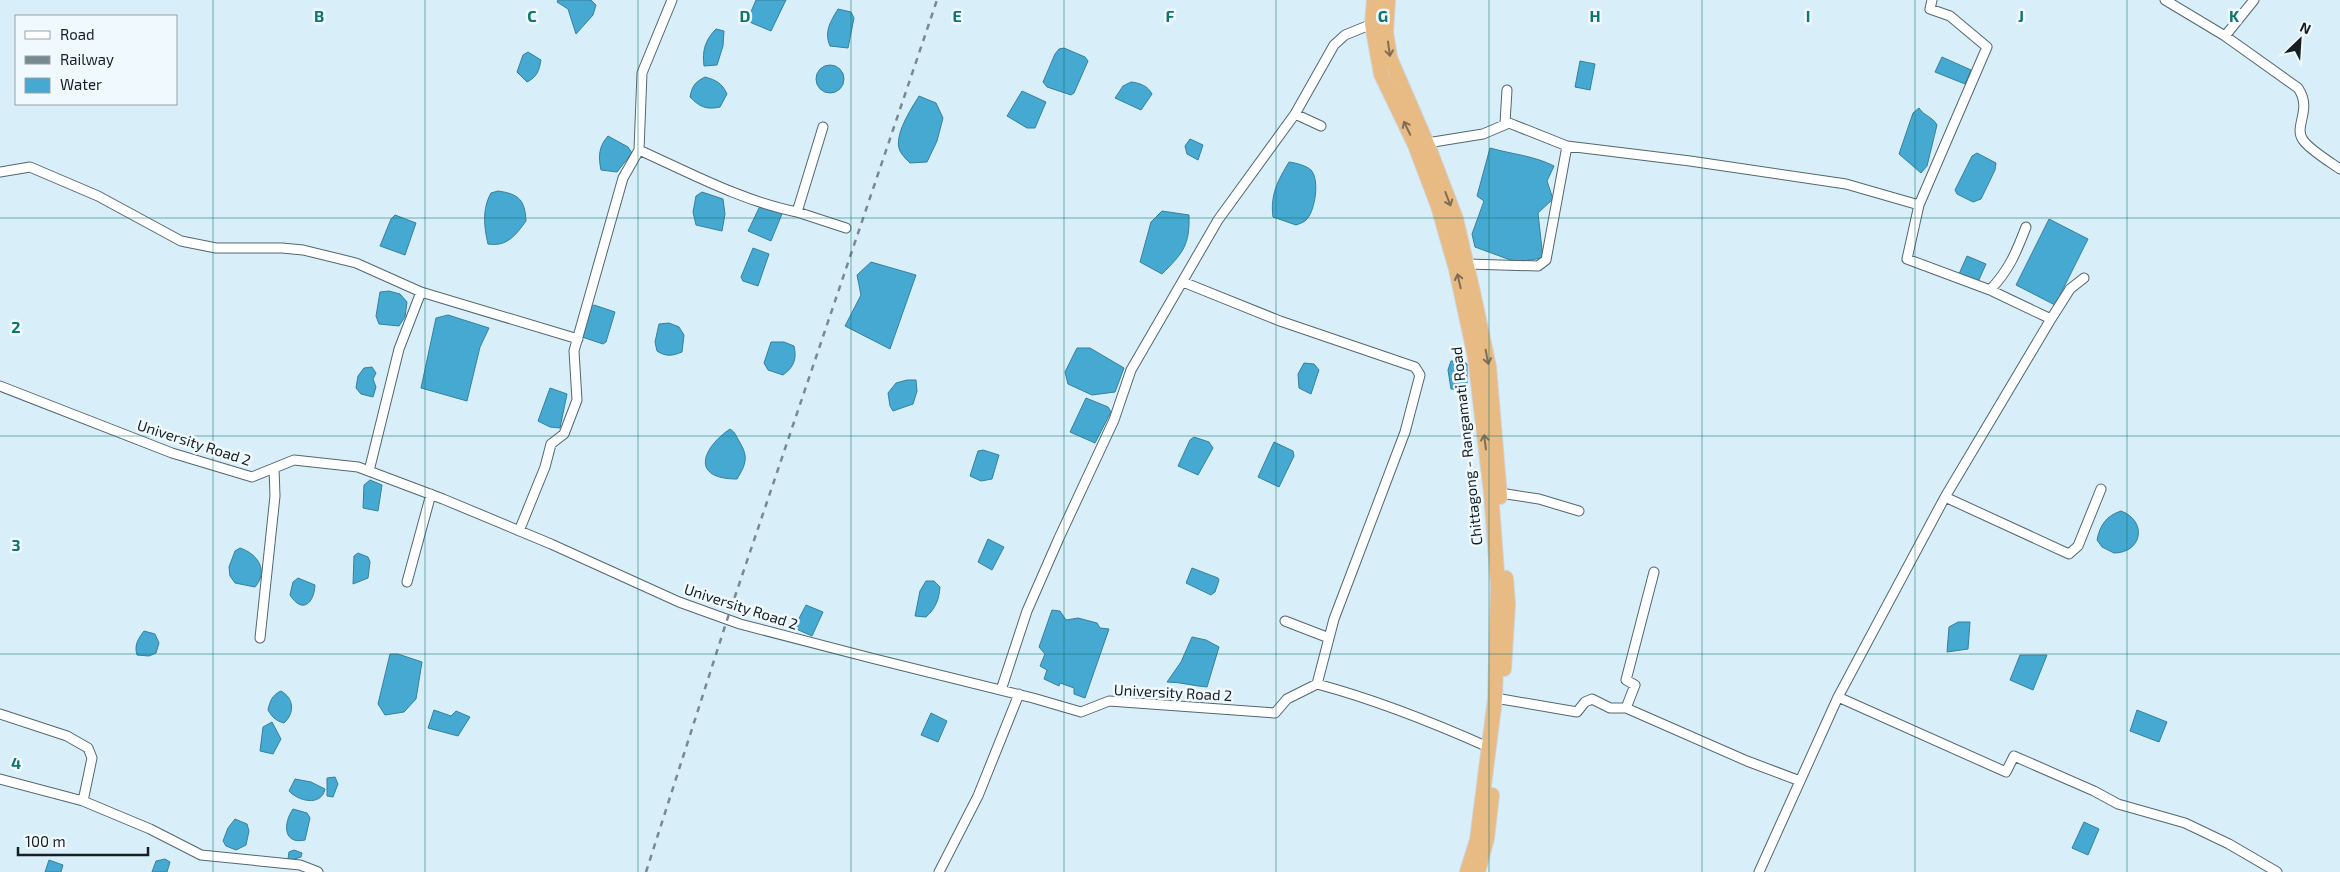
<svg xmlns="http://www.w3.org/2000/svg" width="2340" height="872" font-family="'Exo 2',sans-serif">
	<rect width="100%" height="100%" fill="#d8eef9"/>
	<!-- water -->
	<path fill="#45a9d2" stroke="#37809e" d="M558 0H591L596 5 593 15 576 34 568 9 557 2Z
		M756 0H786L771 31 747 21Z
		M838 9 851 12 854 18 848 48 830 46C824 32 830 22 838 9Z
		M716 29 724 31 723 46 717 65 704 66C702 51 705 40 716 29Z
		M1064 48 1085 57 1088 61 1074 93 1071 95 1047 87 1043 82 1055 54 1059 49Z
		M528 52 541 60C539 71 537 77 527 82L517 72 523 55Z
		M1942 57 1971 70 1965 84 1935 72Z
		M1580 61 1595 64 1590 90 1575 87Z
		M816 79a14 14 0 1 1 28 0a14 14 0 1 1-28 0Z
		M705 77C716 80 722 83 727 94L720 107C706 110 700 107 690 97 692 86 695 82 705 77Z
		M1131 82C1140 83 1148 86 1152 94L1141 110 1115 98 1123 86Z
		M1022 91 1046 102 1035 128H1027L1007 116Z
		M919 96 936 103 943 118 937 141 927 162 910 163C906 159 902 155 900 151 893 136 911 109 919 96Z
		M1919 108C1924 116 1933 117 1937 125L1927 166 1921 173 1899 154 1913 113Z
		M608 136 628 147 632 153 617 172 601 170C598 156 599 146 608 136Z
		M1190 139 1203 145 1198 160 1187 154 1185 146Z
		M1490 148C1511 154 1535 156 1554 166L1547 181 1553 199 1538 213 1543 258 1516 262 1475 247 1472 234 1484 201 1477 196Z
		M1977 153 1996 163 1995 170 1981 199 1973 202 1957 194 1955 190 1972 156Z
		M1289 162C1296 163 1305 165 1311 170 1320 180 1315 210 1307 219 1305 222 1299 224 1296 225L1273 217C1270 195 1278 180 1289 162Z
		M498 191C519 194 525 200 526 221 516 235 507 247 488 244 484 227 482 209 491 193Z
		M702 192 723 199 725 214 722 231 696 225 693 212 696 196Z
		M760 206 782 214 771 241 748 231Z
		M1162 211 1189 215C1190 245 1183 253 1162 274L1140 262 1151 222Z
		M395 215 416 223 405 255 380 246 391 219Z
		M2049 219 2088 239 2055 305 2016 285Z
		M753 248 769 254 758 286 743 281 741 277Z
		M1967 256 1986 264 1978 282 1959 274Z
		M871 262 916 275 890 349 845 326 861 295 857 275Z
		M389 291 400 294 407 302 405 317 399 326 379 324 376 316 380 292Z
		M594 305 615 312 606 342 603 344 582 337 591 307Z
		M448 315 489 328 480 347 467 401 421 388 436 318Z
		M669 323 679 327 684 335 682 352C672 356 666 357 657 351L655 342 659 324Z
		M771 342H784L794 346C797 359 794 367 783 375L768 370 764 363Z
		M1077 348H1090L1124 368 1115 392 1092 395 1068 384 1065 372Z
		M1451 361H1462L1467 364V390L1451 389 1448 370Z
		M1304 363 1314 364 1319 370 1311 394 1299 388 1298 374Z
		M372 367 376 373 373 379 376 387 373 397 361 394 356 388 358 376 364 368Z
		M907 380H916L917 391 913 404 893 411 890 406 888 393 896 383Z
		M550 388 567 394 560 428 550 427 538 421Z
		M1086 398 1108 407 1111 412 1095 443 1070 432Z
		M730 429C736 433 736 436 739 441 749 457 746 464 737 479 690 479 702 448 730 429Z
		M1194 437 1209 442 1213 448 1198 475 1178 466 1190 440Z
		M1274 442 1293 451 1294 456 1279 487 1258 477Z
		M983 450 999 455 992 479 981 481 970 476 978 451Z
		M370 480 382 485 378 511 363 508 364 485Z
		M2121 511C2148 521 2142 553 2114 553L2102 547 2097 540C2100 525 2106 516 2121 511Z
		M988 539 1004 547 992 570 978 562Z
		M240 548C258 554 269 571 255 587L235 583 230 576 229 567 235 551Z
		M358 553 368 557 370 562 368 578 353 584 354 556Z
		M1192 568 1218 578 1219 580 1215 592 1211 595 1186 583Z
		M298 578 315 585C314 604 302 614 290 595L293 582Z
		M926 581H934L940 587C939 599 936 608 926 617L915 616 920 591Z
		M806 605 823 612 812 636 794 628Z
		M1052 610 1060 611 1066 620 1078 618 1097 623 1100 628 1109 629 1085 698 1074 694V688L1060 683 1059 686 1044 679 1047 670 1040 666 1045 654 1039 647Z
		M1958 622H1970L1968 649 1947 652 1949 627Z
		M144 631 155 634 159 643 156 653 149 656 137 655C134 645 138 639 144 631Z
		M1192 637 1206 640 1219 647 1207 687C1193 686 1181 682 1167 682L1181 662Z
		M390 654H398L422 662 416 699 404 712 385 715 378 704Z
		M2020 655H2047L2033 690 2010 680Z
		M281 691C294 698 295 713 284 723 276 721 272 717 268 710 270 701 272 695 281 691Z
		M434 710 451 716 456 711 470 717 458 736 428 728Z
		M2137 710 2167 722 2159 742 2130 731Z
		M931 713 947 721 938 742 921 735Z
		M272 722 281 739 273 754 260 751 263 727Z
		M335 777 338 784 333 797 327 796V778Z
		M295 779 311 782 325 789C321 807 298 801 289 791Z
		M293 809 307 813 310 818 305 840C283 845 283 823 293 809Z
		M235 819 247 824 249 831 246 845 236 850 226 846 223 841 228 828Z
		M2084 822 2099 829 2088 855 2072 848Z
		M294 850 302 853 301 857 291 860 288 859 289 852Z
		M165 859 170 862 167 872H152L156 861Z
		M49 860 63 865 61 872H45Z"/>
	<g fill="none" stroke-linecap="round" stroke-linejoin="round">
		<defs>
			<path id="minor" d="M2165 0 2225 36 2298 88C2313 110 2293 126 2303 140 2310 150 2330 162 2340 169
				M2225 36 2254 0
				M1295 114 1321 126
				M1505 123 1507 90
				M1427 143 1483 134 1509 123 1567 146 1690 161 1846 184 1919 205 1907 259 1990 290 2051 319 1945 497 1838 697 2006 772 2014 756 2094 791 2118 804 2185 823 2229 844 2277 872
				M639 150C690 173 742 201 797 212L823 127
				M0 172 30 167 98 196 181 241 216 248H282L303 250 356 263 421 292 578 339
				M1919 205 1987 47 1950 16 1930 9 1932 0
				M797 212 846 228
				M1467 264 1538 266 1546 260 1567 146
				M1183 282 1280 321 1415 367 1420 375 1405 432 1334 619 1317 684
				M1990 290C2009 270 2016 253 2026 227
				M2051 319 2070 289 2084 278
				M0 386 172 453 252 477 294 460 358 467 443 499 551 544 679 602 740 624 871 658 1033 698 1081 712 1109 701 1275 713 1287 699 1317 684C1377 700 1432 722 1488 747
				M369 471 399 349 421 292
				M1500 493 1539 499 1579 511
				M1945 497 2069 554 2078 546 2101 489
				M519 531 545 467 551 444 564 434 577 400 574 351 623 178 639 150 642 73 672 0
				M407 582 431 494
				M1285 621 1329 638
				M260 638 275 496 274 468
				M1001 690 1027 611 1059 538 1114 420 1131 370 1218 220 1295 114 1334 45 1345 35 1372 24
				M1501 699 1577 712 1585 702 1592 699 1610 708H1626L1747 761 1800 781
				M1626 708 1635 685 1626 680 1654 572
				M0 714 67 736 88 748 92 758 83 801 150 829 201 855 300 865 318 872
				M0 779 83 801
				M939 872 978 796 1019 694
				M1759 872 1838 697"/>
			<path id="trunk" d="M1374 0 1372 24 1381 74 1415 145 1438 206 1456 269 1475 357 1491 493 1498 585 1495 699 1477 840 1467 872
				M1388 0 1386 32 1390 58 1431 153 1456 219 1473 292 1489 367 1500 497
				M1504 669 1508 604 1506 578
				M1478 872 1487 838 1492 795"/>
		</defs>
		<!-- minor casing -->
		<use href="#minor" stroke="#536770" stroke-width="11"/>
		<!-- trunk casing -->
		<use href="#trunk" stroke="#d1d2d3" stroke-width="16"/>
		<!-- minor -->
		<use href="#minor" stroke="#fff" stroke-width="9"/>
		<!-- trunk -->
		<use href="#trunk" stroke="#e8bb84" stroke-width="14"/>
		<!-- rail -->
		<path stroke="#798990" stroke-width="2.5" stroke-dasharray="6 6" stroke-linecap="butt" d="M646 872 727 620 937 0"/>
	</g>
	<!-- one-way arrows -->
	<defs><path id="oneway-shaft" d="M-6 0H5M1.5-3L5.5 0L1.5 3" fill="none" stroke-width="1.6" stroke-linecap="round" stroke-linejoin="round" transform="scale(1.25)"/></defs>
	<g stroke="#806d54">
		<use href="#oneway-shaft" transform="translate(1389 49) rotate(82)"/>
		<use href="#oneway-shaft" transform="translate(1407 128) rotate(-116)"/>
		<use href="#oneway-shaft" transform="translate(1448 199) rotate(69)"/>
		<use href="#oneway-shaft" transform="translate(1459 281) rotate(-103)"/>
		<use href="#oneway-shaft" transform="translate(1487 357) rotate(79)"/>
		<use href="#oneway-shaft" transform="translate(1485 442) rotate(-97)"/>
	</g>
	<!-- grid -->
	<path fill="none" stroke="#0f766e" stroke-width="1" stroke-opacity="0.55" d="M213 0V872M425 0V872M638 0V872M851 0V872M1064 0V872M1276 0V872M1489 0V872M1702 0V872M1915 0V872M2127 0V872M0 218H2340M0 436H2340M0 654H2340"/>
	<g text-anchor="middle" stroke-width="5" stroke-linejoin="round" paint-order="stroke">
		<!-- street labels -->
		<g font-size="15" fill="#171f23" stroke="#f0f9fd">
			<text transform="translate(194 443) rotate(18)" y="5">University Road 2</text>
			<text transform="translate(1467 446) rotate(-96)" y="5">Chittagong - Rangamati Road</text>
			<text transform="translate(741 607) rotate(18)" y="5">University Road 2</text>
			<text transform="translate(1173 693) rotate(3)" y="5">University Road 2</text>
		</g>
	</g>
	<g font-size="16" text-anchor="middle" font-weight="bold" fill="#0f766e" stroke="#f0f9fd" stroke-width="5" stroke-linejoin="round" paint-order="stroke">
		<text x="319" y="22">B</text>
		<text x="532" y="22">C</text>
		<text x="745" y="22">D</text>
		<text x="957" y="22">E</text>
		<text x="1170" y="22">F</text>
		<text x="1383" y="22">G</text>
		<text x="1595" y="22">H</text>
		<text x="1808" y="22">I</text>
		<text x="2021" y="22">J</text>
		<text x="2234" y="22">K</text>
		<text x="16" y="333">2</text>
		<text x="16" y="551">3</text>
		<text x="16" y="769">4</text>
	</g>
	<!-- legend -->
	<rect x="15" y="15" width="162" height="90" fill="#f0f9fd" stroke="#99a2a6"/>
	<rect x="25" y="31" width="25" height="8" fill="#ffffff" stroke="#99a2a6"/>
	<text x="60" y="40" font-size="15" fill="#171f23">Road</text>
	<rect x="25" y="56" width="25" height="8" fill="#798990" stroke="#99a2a6"/>
	<text x="60" y="65" font-size="15" fill="#171f23">Railway</text>
	<rect x="25" y="78" width="25" height="15" fill="#45a9d2" stroke="#99a2a6"/>
	<text x="60" y="90" font-size="15" fill="#171f23">Water</text>
	<!-- north arrow -->
	<g transform="translate(2300 40) rotate(25)" stroke="#f0f9fd" stroke-width="4" paint-order="stroke">
	<path d="M0-4L9 19L0 12L-9 19Z" fill="#171f23"/>
	<text y="-8" font-size="14" font-weight="bold" text-anchor="middle" fill="#171f23">N</text>
	</g>
	<!-- scale -->
	<path d="M18 847v8h130v-8" fill="none" stroke="#171f23" stroke-width="2.5"/>
	<text x="25" y="847" font-size="15" fill="#171f23" stroke="#f0f9fd" stroke-width="4" paint-order="stroke">100 m</text>
</svg>
